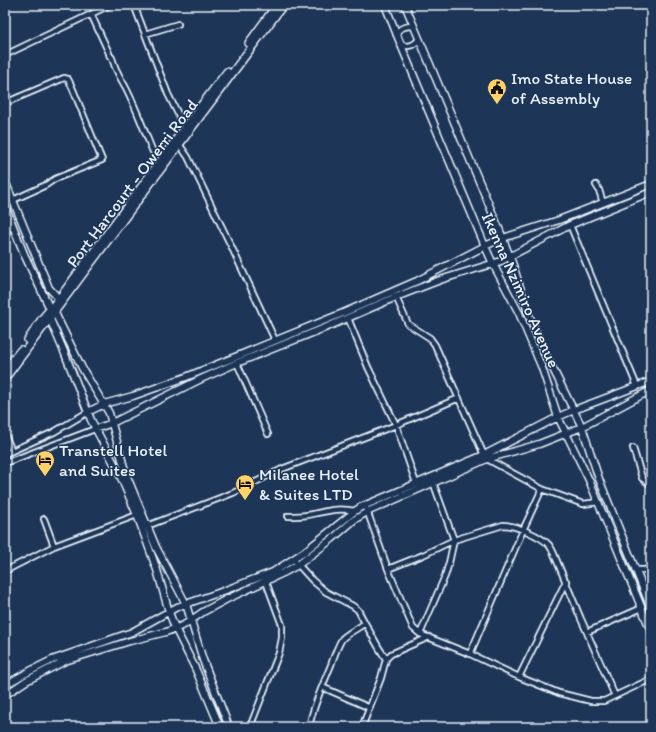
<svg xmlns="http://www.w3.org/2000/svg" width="656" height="732" font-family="Itim,sans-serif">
	<rect width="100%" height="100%" fill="#1d3557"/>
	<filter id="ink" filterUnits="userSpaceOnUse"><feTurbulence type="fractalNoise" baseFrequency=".025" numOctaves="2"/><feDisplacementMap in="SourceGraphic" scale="8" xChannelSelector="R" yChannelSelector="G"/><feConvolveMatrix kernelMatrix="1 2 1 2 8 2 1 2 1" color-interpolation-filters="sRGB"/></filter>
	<g filter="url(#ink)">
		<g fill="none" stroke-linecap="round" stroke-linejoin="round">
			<defs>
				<path id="street" d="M134 5 168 94 185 128
					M91 14 109 53C110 59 109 53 112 58 113 61 114 64 115 67 118 73 121 80 125 86 136 107 144 130 153 152
					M145 34 178 24
					M396 34C400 27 406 26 413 26
					M401 45C409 47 414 46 419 39
					M5 55 110 5
					M5 103 64 78 68 79 72 87 102 160 55 179 46 185 13 200
					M179 144 188 157 233 250 275 340
					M596 185 599 190 603 203
					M570 225 637 386
					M5 230 13 227
					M396 297 408 324 430 338 435 345 484 455
					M348 318 368 367 396 425 416 483
					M237 363 268 434
					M5 435 12 451
					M633 448 642 478 651 485
					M5 454 54 432 88 412
					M487 459 542 489 583 504 599 502
					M5 463 95 429
					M365 505 388 569 413 628 420 634 470 654 519 677 559 693 591 701H604L651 679
					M288 516C294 516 301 516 307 515 325 512 336 507 355 511
					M44 519 54 546
					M147 526 233 493 282 469 396 425 459 398
					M293 559 313 581 326 592 353 606 358 610 365 623
					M388 569 423 555 454 540 503 525C515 525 541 536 549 545 551 548 553 551 554 554L581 619 615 696
					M635 570H643L651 569
					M5 571 54 546 137 515
					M645 592 651 579
					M587 632 642 608
					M420 634 445 576 449 563 454 540 433 482
					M470 654 523 530 542 489
					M519 677 566 581
					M322 687 370 708
					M250 727 279 653 282 638V625L265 579
					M309 727C313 706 323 685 331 665 334 657 337 647 342 639 346 634 359 628 365 623L379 648 386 659
					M362 727 381 678 386 659 391 654 429 637"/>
				<path id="secondary" d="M385 5 401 45 485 246 493 264 519 313 542 368 558 417 589 480 651 631
					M405 5 500 231 513 265 529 315 542 347 582 427 599 479 651 608
					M5 181 49 288 59 299
					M5 206 24 254 50 309
					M55 313 82 368 109 413 126 474 156 547 186 604 203 660 229 727
					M50 319 65 354 91 420 119 473 137 515 157 570 169 612 175 628 196 670 220 727
					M88 412 104 404 133 396 186 377 343 313 417 281 485 246 503 238 559 220 651 184
					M95 429 112 423 201 379 237 363 327 327 396 297 440 280 501 261 570 225 651 192
					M5 685 30 671 52 660 132 632 177 607 218 593 273 572 304 552 355 511 361 507 484 455 558 417 574 410 651 381
					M5 695 26 681 65 661 130 641 166 632 184 625 203 612 227 599 283 573 298 565 332 539 354 520 367 512 487 459 539 444 582 427 651 390"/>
				<path id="primary" d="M249 43 277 5
					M28 340 42 319 59 299 201 106 227 72
					M5 370 21 350
					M5 378 283 5"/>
			</defs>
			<!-- street casing -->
			<use href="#street" stroke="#e8f1f8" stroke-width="8"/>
			<!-- secondary casing -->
			<use href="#secondary" stroke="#e8f1f8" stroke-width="9"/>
			<!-- primary casing -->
			<use href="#primary" stroke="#e8f1f8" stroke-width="10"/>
			<!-- street -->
			<use href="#street" stroke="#1d3557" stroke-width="4.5"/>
			<!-- secondary -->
			<use href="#secondary" stroke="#1d3557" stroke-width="6"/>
			<!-- primary -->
			<use href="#primary" stroke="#1d3557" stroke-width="7"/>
		</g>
	</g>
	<!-- icons -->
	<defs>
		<symbol id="civic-pin" viewBox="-11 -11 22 30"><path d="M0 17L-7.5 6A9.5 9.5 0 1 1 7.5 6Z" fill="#ffd166" stroke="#1d3557"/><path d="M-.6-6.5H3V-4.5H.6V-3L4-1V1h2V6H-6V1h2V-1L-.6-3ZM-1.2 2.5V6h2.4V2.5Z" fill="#111"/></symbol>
		<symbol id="hotel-pin" viewBox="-11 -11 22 30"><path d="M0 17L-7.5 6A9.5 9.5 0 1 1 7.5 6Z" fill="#ffd166" stroke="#1d3557"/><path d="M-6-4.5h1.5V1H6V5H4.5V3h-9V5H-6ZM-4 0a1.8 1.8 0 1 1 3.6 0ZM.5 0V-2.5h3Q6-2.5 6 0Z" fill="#111"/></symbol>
	</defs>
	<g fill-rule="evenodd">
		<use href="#civic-pin" x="486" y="77" width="22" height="30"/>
		<use href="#hotel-pin" x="34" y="449" width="22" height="30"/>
		<use href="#hotel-pin" x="234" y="473" width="22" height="30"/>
	</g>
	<g text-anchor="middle" stroke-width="3" stroke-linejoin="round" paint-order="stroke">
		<!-- poi labels -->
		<g font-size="17" fill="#e8f1f8" stroke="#1d3557" text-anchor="start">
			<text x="511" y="84">Imo State House<tspan x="511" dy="20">of Assembly</tspan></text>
			<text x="59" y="456">Transtell Hotel<tspan x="59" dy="20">and Suites</tspan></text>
			<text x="259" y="480">Milanee Hotel<tspan x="259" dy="20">&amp; Suites LTD</tspan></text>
		</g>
		<!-- street labels -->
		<g font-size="17" fill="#e8f1f8" stroke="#1d3557">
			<text transform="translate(132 183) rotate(-53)" y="6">Port Harcourt - Owerri Road</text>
			<text transform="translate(521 290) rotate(66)" y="6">Ikenna Nzimiro Avenue</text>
		</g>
	</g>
	<!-- margin -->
	<rect width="656" height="732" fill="none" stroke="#1d3557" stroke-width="20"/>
	<rect x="10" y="10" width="636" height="712" fill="none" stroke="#e8f1f8" stroke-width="1.5" filter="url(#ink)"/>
</svg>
